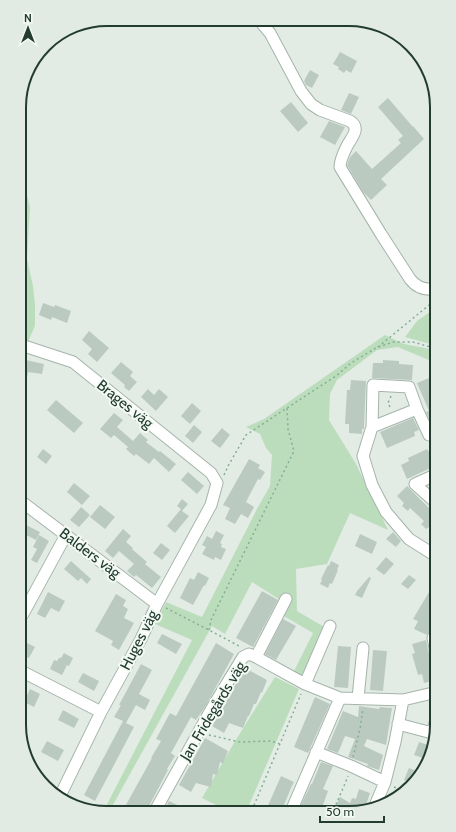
<svg xmlns="http://www.w3.org/2000/svg" width="456" height="832" font-family="Cabin,sans-serif">
	<rect width="100%" height="100%" fill="#e2ece5"/>
	<!-- green -->
	<path fill="#bcddbc" d="M20 186 26 191 30 207 27 259 33 286 35 304V326L26 346 21 345Z
		M434 309V345L405 337 417 321Z
		M385 335 404 344 430 349 434 352V364L431 361 398 347 377 350 337 380 330 394 329 420 356 464 388 530 350 513 327 564 296 569 297 611 326 628 304 677 294 671 313 633 282 615 292 599 287 594 282 601 252 582 225 634 212 626 109 812H103L192 640 155 624 166 602 202 617 258 507 270 486 272 455 266 448 260 434 246 427 264 419Z
		M275 677 299 689 247 810H226L202 798 234 743Z"/>
	<!-- building -->
	<path fill="#bbcac0" d="M340 52 357 61 351 73 346 70 344 73 338 69 339 67 333 64Z
		M310 70 319 75 312 88 306 85 304 81Z
		M349 93 359 97 351 114 341 110Z
		M388 98 413 127V126L424 139 381 179 387 185 371 200 363 192 347 165 350 157 356 151 372 169 401 143 398 140 403 136 378 107Z
		M291 102 308 123 298 132 280 111Z
		M329 121 345 127 335 145 320 137Z
		M43 303 54 307 55 305 71 311 67 323 52 317 51 320 39 315Z
		M89 331 109 348 97 362 88 354 92 349 82 340Z
		M21 359 44 364 42 374 28 372 25 390H22Z
		M383 360 399 361V364L413 365 412 380 372 378 373 363H383Z
		M121 362 133 372 130 376 137 382 129 391 124 387 125 385 111 373Z
		M434 376 435 425H434V424L432 425 426 412 429 411 417 383Z
		M351 380 366 381 364 426V429H362V434L349 433V424H345L347 390H350Z
		M148 389 154 395 159 389 168 397 156 411 141 397Z
		M56 400 83 423 74 433 47 410Z
		M192 403 201 411 190 424 181 416Z
		M114 413 123 420 117 427 133 441 140 433 148 440 146 442 159 452 160 451 176 464 169 472 154 458 149 464 136 454 134 456 126 449 128 447 114 435 111 438 100 429Z
		M413 418 419 430 414 432 415 436 387 448 380 432Z
		M194 425 202 432 193 443 185 436Z
		M222 428 230 435 220 448 211 441Z
		M43 449 52 456 46 464 37 457Z
		M427 449 429 452 435 449V466L407 479 401 465 409 461 408 458Z
		M249 459 260 465 258 468 265 472 260 480 258 479 246 502 254 507 248 518 241 514 235 524 225 519 230 508 223 505Z
		M188 472 204 486 197 494 181 480Z
		M74 483 90 496 82 505 67 492Z
		M407 486 433 512 431 514 435 519V533L429 527 426 529 421 524 424 521 410 508 408 511 402 506 404 503 397 496Z
		M182 499 188 504 182 511 189 516 175 533 167 526 181 509 177 506Z
		M100 505 115 517 105 529 90 517Z
		M81 507 90 515 79 527 70 520Z
		M26 525 40 532 36 540 22 533Z
		M123 529 131 536 126 542 133 548 132 549 147 562 145 564 161 577 152 588 136 575 134 577 127 571 134 564 119 551 113 558 105 551Z
		M216 531 224 535 220 543 222 544 221 547 226 549 221 560 215 557 214 560 202 554 206 547 202 545 207 536 212 539Z
		M393 532 401 541 396 547 386 539Z
		M360 534 377 542 372 554 355 546Z
		M39 535 49 541 37 563 31 560 37 549 33 547Z
		M161 543 170 550 162 560 153 553Z
		M386 557 394 564 384 575 376 569Z
		M71 561 91 579 87 584 81 578 78 581 64 569Z
		M331 561 339 565 337 570H338L332 584 330 583 328 588 320 584 322 580 321 579 328 565 329 566Z
		M198 572 209 578 205 586 204 585 193 605 180 598 190 578 194 580Z
		M409 575 416 580 408 589 401 584Z
		M369 577 371 578 362 598 355 595 357 591Z
		M262 591 278 600 253 647 236 638Z
		M48 592 65 601 59 612 51 608 45 618 37 614Z
		M429 592 436 595V619L433 625 430 628 427 635 414 629 418 621 413 619Z
		M116 594 126 600 123 606 128 609 124 618 134 623 119 650 111 645 113 641 95 631Z
		M283 619 296 626 276 660 265 654Z
		M162 634 182 644 176 654 157 643Z
		M426 640 429 653 432 658 436 671V680L424 683 422 674 418 675 412 654 415 653 412 644Z
		M23 641 35 647 29 658 23 655Z
		M216 643 234 654 205 707 196 720 191 717 171 753 175 756 167 769 168 770 148 808 147 807 145 812H122L152 758H151L161 741 156 739 170 713 176 716Z
		M338 646 351 647 348 688 334 687Z
		M373 650 387 651 383 691 370 690Z
		M64 653 73 658 69 666 67 665 62 675 50 669 54 660 57 661 59 658H61Z
		M141 664 152 670 139 694 150 700 145 710 136 705 126 723 134 727 95 801 84 795 123 721 114 717 121 705H119Z
		M245 668 267 680 262 693 261 692 256 704H254L249 716H248L243 728 229 723 224 733 212 726Z
		M83 673 99 681 94 691 78 682Z
		M30 689 40 694 34 707 24 702Z
		M315 697 330 704 308 753 294 747Z
		M359 706 379 709 380 707 392 708 386 745 367 739 364 746 383 755 379 770 367 766 368 764 348 757 355 739 345 736 338 753 327 749 343 711 358 717Z
		M63 710 79 719 74 728 58 720Z
		M205 738 228 751 223 764 220 762 217 775 213 774 211 787 196 783 191 792 179 785Z
		M47 741 64 750 58 761 41 752Z
		M419 742 431 746 426 759 414 755Z
		M321 762 333 766 323 789 328 791 323 805 321 809H299L311 784H312Z
		M409 768 421 773 419 778 412 784 404 780Z
		M281 776 294 782 291 788 282 810H266Z
		M359 789 370 793 365 808 344 809 336 805 340 797 350 803 352 798 356 799Z
		M169 801 190 811H164Z"/>
	<g fill="none" stroke-linecap="round" stroke-linejoin="round">
		<defs>
			<path id="minor" d="M259 20 270 33 301 91 311 104 320 110 350 121C361 128 352 137 347 146 344 152 340 160 340 167L381 234 410 279C416 287 424 290 434 289
				M21 345 73 362 211 473 217 483 211 505 157 604 141 639 101 712 60 796
				M417 409 429 435
				M372 427 417 409 409 387 373 385 372 427 363 456 372 485 386 512 409 539 436 556
				M435 475 415 484 435 502
				M22 502 157 604
				M23 614 66 535
				M436 631 433 638 436 652
				M256 657 305 684 340 698 403 700 437 692
				M23 672 101 712
				M305 684 330 626
				M358 698 363 648
				M398 724 436 734
				M432 733 437 717
				M316 752 351 766 385 782
				M374 808 385 782 395 742 403 700
				M292 809 340 698
				M155 811 212 708 243 657 249 654 256 657 286 599"/>
		</defs>
		<!-- minor casing -->
		<use href="#minor" stroke="#a5b4ab" stroke-width="13"/>
		<!-- path -->
		<path stroke="#83af95" stroke-width="1.5" stroke-dasharray="2 3" stroke-linecap="butt" d="M378 347 434 301
			M391 396 388 403 391 409
			M224 475 228 466 246 435 287 408 296 402 336 376 351 363 376 348 393 342H413L434 348
			M166 608 209 630 241 647
			M209 630 211 620 294 451 288 429 287 408
			M209 735 240 742 271 741 280 744
			M353 757 360 729 363 708
			M394 787 402 790
			M334 809 344 786 348 776
			M252 810 301 694"/>
		<!-- minor -->
		<use href="#minor" stroke="#fff" stroke-width="11"/>
	</g>
	<g text-anchor="middle" stroke-width="4" stroke-linejoin="round" paint-order="stroke">
		<!-- street labels -->
		<g font-size="15" fill="#223d2f" stroke="#f3f9f4">
			<text transform="translate(125 404) rotate(39)" y="5">Brages väg</text>
			<text transform="translate(90 553) rotate(37)" y="5">Balders väg</text>
			<text transform="translate(139 640) rotate(-63)" y="5">Huges väg</text>
			<text transform="translate(213 711) rotate(-59)" y="5">Jan Fridegårds väg</text>
		</g>
	</g>
	<!-- crop -->
	<path d="M0 0H456V832H0ZM107 26H349A81 81 0 0 1 430 107V725A81 81 0 0 1 349 806H107A81 81 0 0 1 26 725V107A81 81 0 0 1 107 26Z" fill="#e2eae4" fill-rule="evenodd"/>
	<path fill="none" stroke="#223d2f" stroke-width="2" d="M107 26H349A81 81 0 0 1 430 107V725A81 81 0 0 1 349 806H107A81 81 0 0 1 26 725V107A81 81 0 0 1 107 26Z"/>
	<!-- north arrow -->
	<g transform="translate(28 28)" stroke="#f3f9f4" stroke-width="3" paint-order="stroke">
	<path d="M0-3L7 15L0 10L-7 15Z" fill="#223d2f"/>
	<text y="-6" font-size="11" font-weight="bold" text-anchor="middle" fill="#223d2f">N</text>
	</g>
	<!-- scale -->
	<path d="M320 816v6h64v-6" fill="none" stroke="#223d2f" stroke-width="2"/>
	<text x="326" y="816" font-size="12" fill="#223d2f" stroke="#f3f9f4" stroke-width="3" paint-order="stroke">50 m</text>
</svg>
